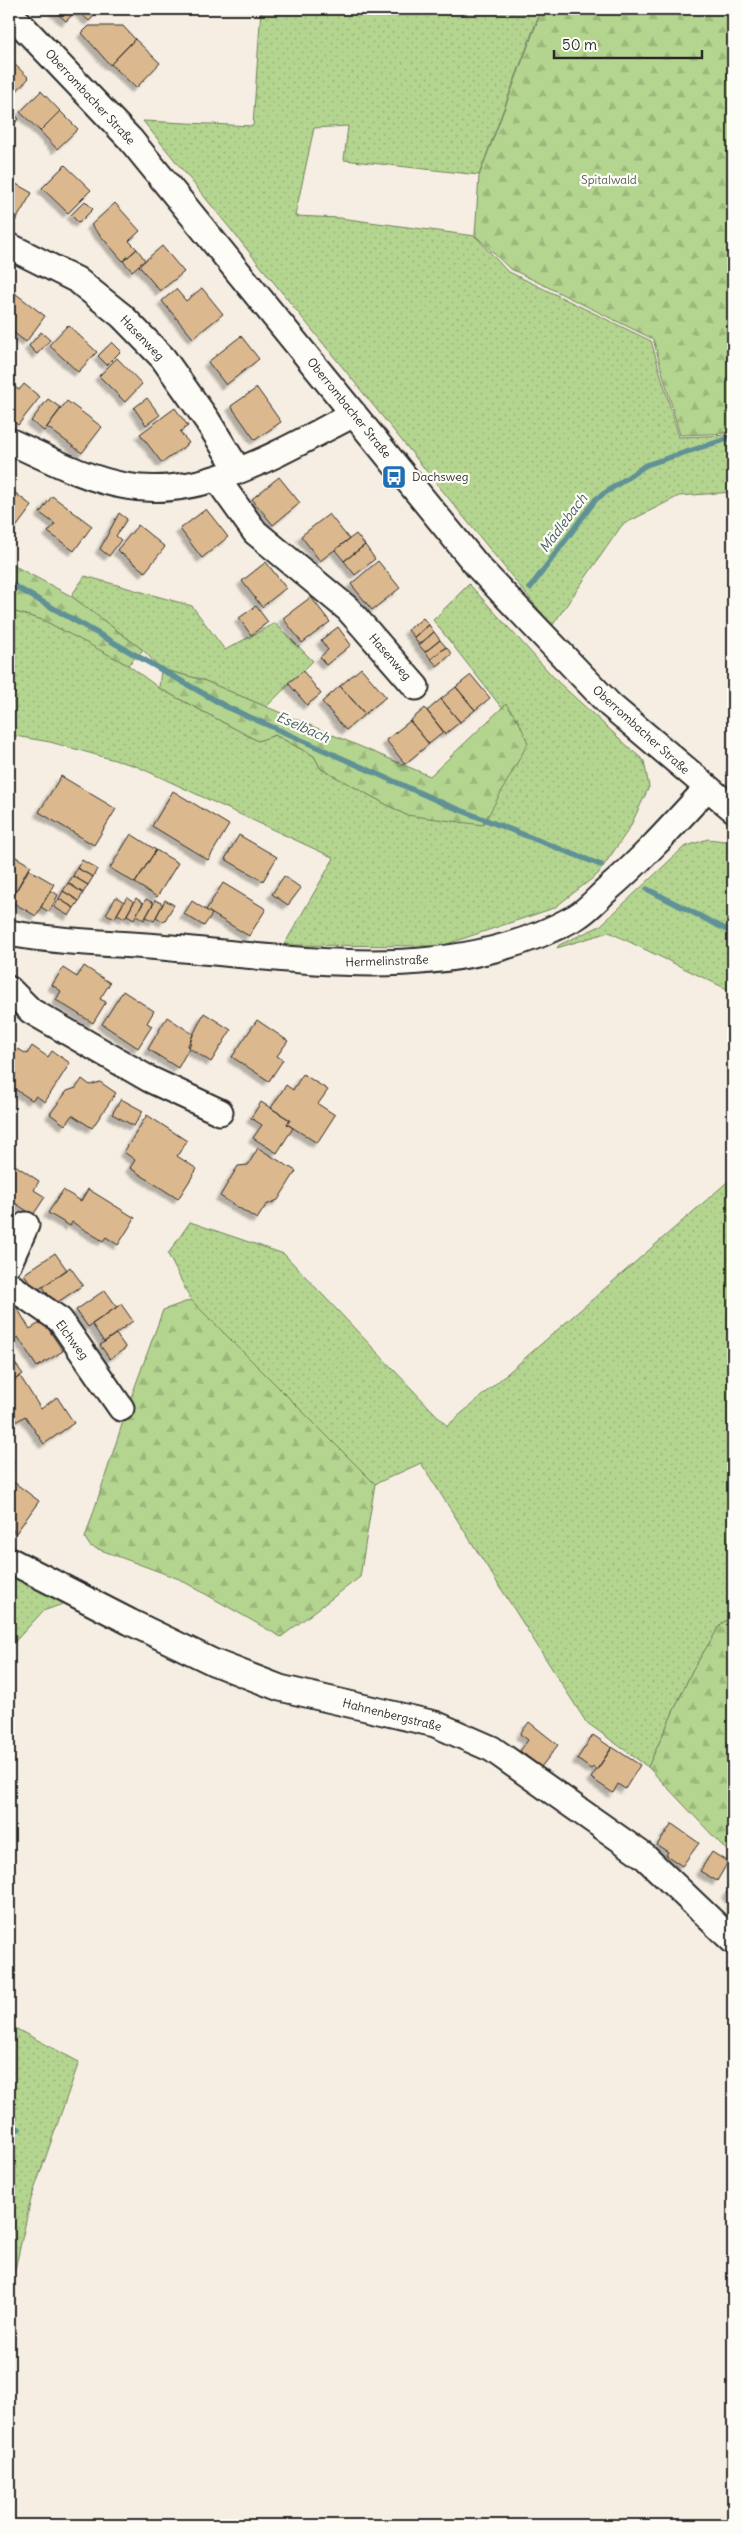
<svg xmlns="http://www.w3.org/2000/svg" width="742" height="2534" font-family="Delius,sans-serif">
	<defs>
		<pattern id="green-dots" width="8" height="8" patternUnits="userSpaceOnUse" patternTransform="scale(1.25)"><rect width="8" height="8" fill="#b4d58f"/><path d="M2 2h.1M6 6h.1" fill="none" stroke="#9bb77c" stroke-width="1.8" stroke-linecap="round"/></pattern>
		<pattern id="forest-firs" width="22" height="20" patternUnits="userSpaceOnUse" patternTransform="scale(1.25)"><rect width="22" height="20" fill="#b4d58f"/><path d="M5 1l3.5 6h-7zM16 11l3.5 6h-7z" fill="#9bb77c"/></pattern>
		<filter id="shadow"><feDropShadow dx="-4.5" dy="4.5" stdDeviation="1" flood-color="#0004"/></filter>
	</defs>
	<rect width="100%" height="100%" fill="#f6eee2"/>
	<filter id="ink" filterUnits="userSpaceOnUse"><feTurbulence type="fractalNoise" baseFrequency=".02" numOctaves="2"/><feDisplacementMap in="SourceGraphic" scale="10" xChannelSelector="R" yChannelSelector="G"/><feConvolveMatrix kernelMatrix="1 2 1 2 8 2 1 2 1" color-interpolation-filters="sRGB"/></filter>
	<g filter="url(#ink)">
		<!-- green -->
		<path fill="url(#green-dots)" stroke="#70805d" d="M261 9H541L479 175 344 160 348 126 314 128 295 216 340 218 475 236 507 271 651 341 679 437 733 435V492L679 496 622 525 552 626 143 121 253 126Z
			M85 576 192 606 225 650 275 623 313 661 266 707 203 680 161 669 143 650 71 596Z
			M469 584 557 681 644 761 649 787 629 829 598 874 554 908 441 946 284 945 334 858 136 766 50 742 9 735V610L43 620 97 648 128 665 159 688 258 741 275 735 314 756 321 769 406 815 502 708 433 620Z
			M708 839 733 842V992L609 932 557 948 559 945 600 926 684 847Z
			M733 1177V1616L721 1624 692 1671 648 1767 586 1722 421 1463 375 1484 191 1300 168 1254 190 1222 284 1254 447 1426Z
			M9 1570 74 1600 43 1611 9 1648Z
			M9 2025 79 2062 31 2199 9 2296Z"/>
		<!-- forest -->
		<path fill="url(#forest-firs)" stroke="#70805d" d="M542 9H733V433L680 435 653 339 509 268 475 235 479 176Z
			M9 563 71 596 143 650 128 665 43 620 9 610Z
			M161 669 203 680 430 776 506 704 519 722 528 743 483 825 406 815 321 769 314 756 275 735 258 741 159 688Z
			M191 1300 375 1484 360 1577 281 1637 179 1579 90 1546 85 1538 129 1403 163 1310Z
			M733 1616V1857L648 1767 692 1671 721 1624Z"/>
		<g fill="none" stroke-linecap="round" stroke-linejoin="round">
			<!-- stream -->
			<path stroke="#609196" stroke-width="5.5" d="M9 583 227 707 445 804 601 865
				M530 588 596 499 646 465 733 437
				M647 889 733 933
				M9 2126 19 2129"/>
		</g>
		<!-- building -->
		<path fill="#dcb88e" stroke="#2b2b2b" filter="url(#shadow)" d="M52 9H101L89 21 77 10 66 21Z
			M89 26H123L135 39 110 65 82 33Z
			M135 39 160 63 136 88 111 64Z
			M9 59 29 78 9 99Z
			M41 91 60 111 40 131 20 112Z
			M9 109 19 119 9 130Z
			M60 111 78 129 57 149 40 131Z
			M65 165 91 190 68 213 42 188Z
			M9 180 32 193 16 220 9 216Z
			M85 201 93 209 79 223 71 215Z
			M115 203 140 231 129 241 137 249 123 261 91 225Z
			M162 246 184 272 160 291 139 266Z
			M137 249 145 260 132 271 123 261Z
			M202 288 223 314 193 338 162 301 176 289 186 301Z
			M16 294 45 316 26 342 9 329V304Z
			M68 325 97 352 78 372 49 345Z
			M41 332 50 340 37 354 29 346Z
			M241 336 259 359 226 385 208 362Z
			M112 342 121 351 107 365 98 356Z
			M117 358 142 384 125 402 99 376Z
			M9 383 19 390 24 384 40 397 18 425 9 418Z
			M257 388 281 422 255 440 231 406Z
			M147 398 160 415 146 425 134 408Z
			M48 399 61 408 44 431 31 421Z
			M67 401 102 427 82 453 47 427Z
			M175 408 188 426 180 432 189 443 162 463 140 434Z
			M279 477 300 503 273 525 252 499Z
			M9 488 32 506 14 530 9 526Z
			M52 496 92 526 74 551 48 532 55 524 40 513Z
			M206 509 228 537 202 558 180 529Z
			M119 513 127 519 116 536 121 540 109 556 100 549Z
			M329 514 349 539 320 561 301 536Z
			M138 525 165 547 145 572 117 550Z
			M356 534 365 545 344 561 335 550Z
			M365 545 375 559 355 575 344 561Z
			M378 561 400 588 372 610 351 584Z
			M266 562 286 588 262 607 242 581Z
			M311 597 330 622 302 643 283 618Z
			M256 606 268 622 251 635 239 618Z
			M423 618 429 625 414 637 408 630Z
			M429 625 434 632 419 645 414 637Z
			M338 627 351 645 326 665 320 657 328 650 321 640Z
			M434 632 440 640 425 652 419 645Z
			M440 640 446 647 431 659 425 652Z
			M446 647 452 654 437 666 431 659Z
			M361 668 386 697 365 714 340 686Z
			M303 671 321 694 307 705 288 683Z
			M471 675 490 698 475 710 456 687Z
			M340 686 365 714 346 730 322 702Z
			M456 687 475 710 460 722 441 699Z
			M441 699 460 722 445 734 427 711Z
			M425 708 444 732 429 744 410 721Z
			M410 721 429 744 405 764 386 740Z
			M61 776 116 809 94 845 39 812Z
			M173 791 229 825 208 860 152 826Z
			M131 834 156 850 135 883 110 868Z
			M239 835 277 857 263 881 225 859Z
			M156 850 178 863 157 897 135 883Z
			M9 853 31 866 13 896 9 893Z
			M82 860 97 869 93 877 77 868Z
			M77 868 93 877 88 885 73 876Z
			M28 869 54 884 36 916 10 901Z
			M73 876 88 885 83 893 68 883Z
			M284 876 301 888 288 905 272 894Z
			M68 883 83 893 79 901 63 891Z
			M223 883 266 909 249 936 206 910Z
			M51 890 58 895 49 912 41 907Z
			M63 891 79 901 74 908 59 899Z
			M116 897 124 902 115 918 106 914Z
			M127 897 134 902 125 918 117 914Z
			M136 898 143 903 134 919 127 915Z
			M59 899 74 908 69 916 54 907Z
			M146 899 154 903 144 920 136 915Z
			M155 900 163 904 154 921 146 917Z
			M165 900 174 905 164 922 156 917Z
			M192 901 212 914 204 926 184 914Z
			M84 966 110 983 100 999 106 1002 93 1023 56 1000 61 991 52 985 63 968 77 977Z
			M123 991 154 1011 147 1023 152 1026 138 1048 102 1024Z
			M204 1013 231 1030 211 1062 189 1048 188 1045Z
			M167 1017 193 1034 189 1048 178 1068 148 1049Z
			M257 1020 288 1041 277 1056 283 1060 269 1081 232 1057Z
			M32 1046 48 1057 52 1051 70 1063 45 1102 36 1096 32 1100 10 1086 14 1080 9 1077V1063L18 1049 27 1054Z
			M303 1074 328 1090 318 1104 335 1115 317 1143 287 1124 290 1120 271 1108 286 1085 293 1090Z
			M82 1079 90 1085 100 1082 116 1093 92 1128 72 1115 65 1125 50 1114 67 1091 76 1088Z
			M121 1099 143 1111 134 1126 112 1114Z
			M261 1102 290 1120 287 1124 293 1128 277 1153 253 1138 262 1125 251 1118Z
			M147 1115 187 1141 177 1156 197 1169 178 1199 130 1168 135 1160 124 1152Z
			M258 1148 296 1171 278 1200 266 1205 257 1219 220 1196 238 1166 248 1165Z
			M9 1161 39 1181 34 1190 45 1197 33 1215 9 1199Z
			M88 1189 135 1218 118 1245 106 1237 103 1241 72 1222 70 1226 48 1213 63 1190 81 1201Z
			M55 1253 67 1270 36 1291 24 1274Z
			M70 1267 83 1285 55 1304 43 1287Z
			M105 1290 117 1307 88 1327 76 1310Z
			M9 1295 30 1329 43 1321 63 1351 37 1367 18 1337 9 1342Z
			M121 1304 133 1321 104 1342 92 1324Z
			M116 1334 126 1348 110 1359 100 1345Z
			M10 1357 23 1374 9 1384V1358Z
			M20 1376 41 1409 57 1397 74 1423 44 1444 25 1416 14 1423 9 1416V1384Z
			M9 1460 14 1461 11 1480 39 1501 16 1533 9 1527Z
			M529 1722 558 1745 541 1767 520 1751 528 1740 520 1734Z
			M593 1735 612 1748 597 1770 593 1767 591 1769 577 1759Z
			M612 1747 640 1765 625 1789 618 1784 613 1793 591 1778Z
			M672 1824 699 1843 682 1866 666 1855 668 1852 657 1845Z
			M712 1852 728 1862 717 1881 700 1871Z
			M733 1887V1908L730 1904 733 1902 726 1893Z"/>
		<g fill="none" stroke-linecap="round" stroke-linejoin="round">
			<defs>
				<path id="minor" d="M9 12 130 139 479 568 610 705 733 809
					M9 246 77 280 122 316 163 358 207 420 238 470
					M9 441C47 458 85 479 126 486 204 501 287 448 354 414
					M217 479 255 532 348 609 416 687
					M9 933C63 943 117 943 172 948 305 960 454 986 576 917 588 910 598 898 608 889 644 858 675 823 707 788
					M9 989 31 1011 149 1079 220 1112
					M9 1263 26 1225
					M9 1285 60 1320 121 1408
					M9 1560 130 1622 213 1662 280 1688 435 1724 492 1749 644 1856 733 1941"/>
			</defs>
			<!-- minor casing -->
			<use href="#minor" stroke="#2b2b2b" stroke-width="29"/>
			<!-- minor -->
			<use href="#minor" stroke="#fdfcf7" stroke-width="25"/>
		</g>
	</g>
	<!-- icons -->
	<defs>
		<symbol id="bus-square" viewBox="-11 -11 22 22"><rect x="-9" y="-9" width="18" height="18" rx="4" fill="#1f6fb2" stroke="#fdfcf7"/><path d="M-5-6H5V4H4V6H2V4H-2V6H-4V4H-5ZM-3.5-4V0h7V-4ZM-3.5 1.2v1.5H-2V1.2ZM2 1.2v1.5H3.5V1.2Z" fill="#fff"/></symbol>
	</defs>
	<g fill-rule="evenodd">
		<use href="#bus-square" x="380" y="463" width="28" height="28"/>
	</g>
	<g text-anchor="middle" stroke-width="4.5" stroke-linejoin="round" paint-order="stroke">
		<!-- street labels -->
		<g font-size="12" fill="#2b2b2b" stroke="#fdfcf7">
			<text transform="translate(90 97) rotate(47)" y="4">Oberrombacher Straße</text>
			<text transform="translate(142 338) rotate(46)" y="4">Hasenweg</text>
			<text transform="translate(349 408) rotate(51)" y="4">Oberrombacher Straße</text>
			<text transform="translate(390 657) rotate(49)" y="4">Hasenweg</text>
			<text transform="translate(641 730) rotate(42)" y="4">Oberrombacher Straße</text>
			<text transform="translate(387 961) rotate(-2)" y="4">Hermelinstraße</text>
			<text transform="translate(72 1340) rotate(53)" y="4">Elchweg</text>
			<text transform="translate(392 1715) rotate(14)" y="4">Hahnenbergstraße</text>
		</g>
		<!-- park labels -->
		<g font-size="12" fill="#545e49" stroke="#fdfcf7">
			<text x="609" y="184">Spitalwald</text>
		</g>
		<!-- poi labels -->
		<g font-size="12" fill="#2b2b2b" stroke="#fdfcf7" text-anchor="start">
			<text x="412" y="481">Dachsweg</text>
		</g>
		<!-- water labels -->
		<g font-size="14" font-style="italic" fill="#465e60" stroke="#fdfcf7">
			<text transform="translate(563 523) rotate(-53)" y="5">Mädlebach</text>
			<text transform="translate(303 727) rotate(24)" y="5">Eselbach</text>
		</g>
	</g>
	<!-- margin -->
	<rect width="742" height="2534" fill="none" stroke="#fdfcf7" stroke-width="30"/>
	<rect x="15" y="15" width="712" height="2504" fill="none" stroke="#2b2b2b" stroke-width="2" filter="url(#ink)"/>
	<!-- scale -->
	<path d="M554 50v8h148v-8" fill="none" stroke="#2b2b2b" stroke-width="2.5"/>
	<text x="562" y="50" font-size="15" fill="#2b2b2b" stroke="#fdfcf7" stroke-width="4" paint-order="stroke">50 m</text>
</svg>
